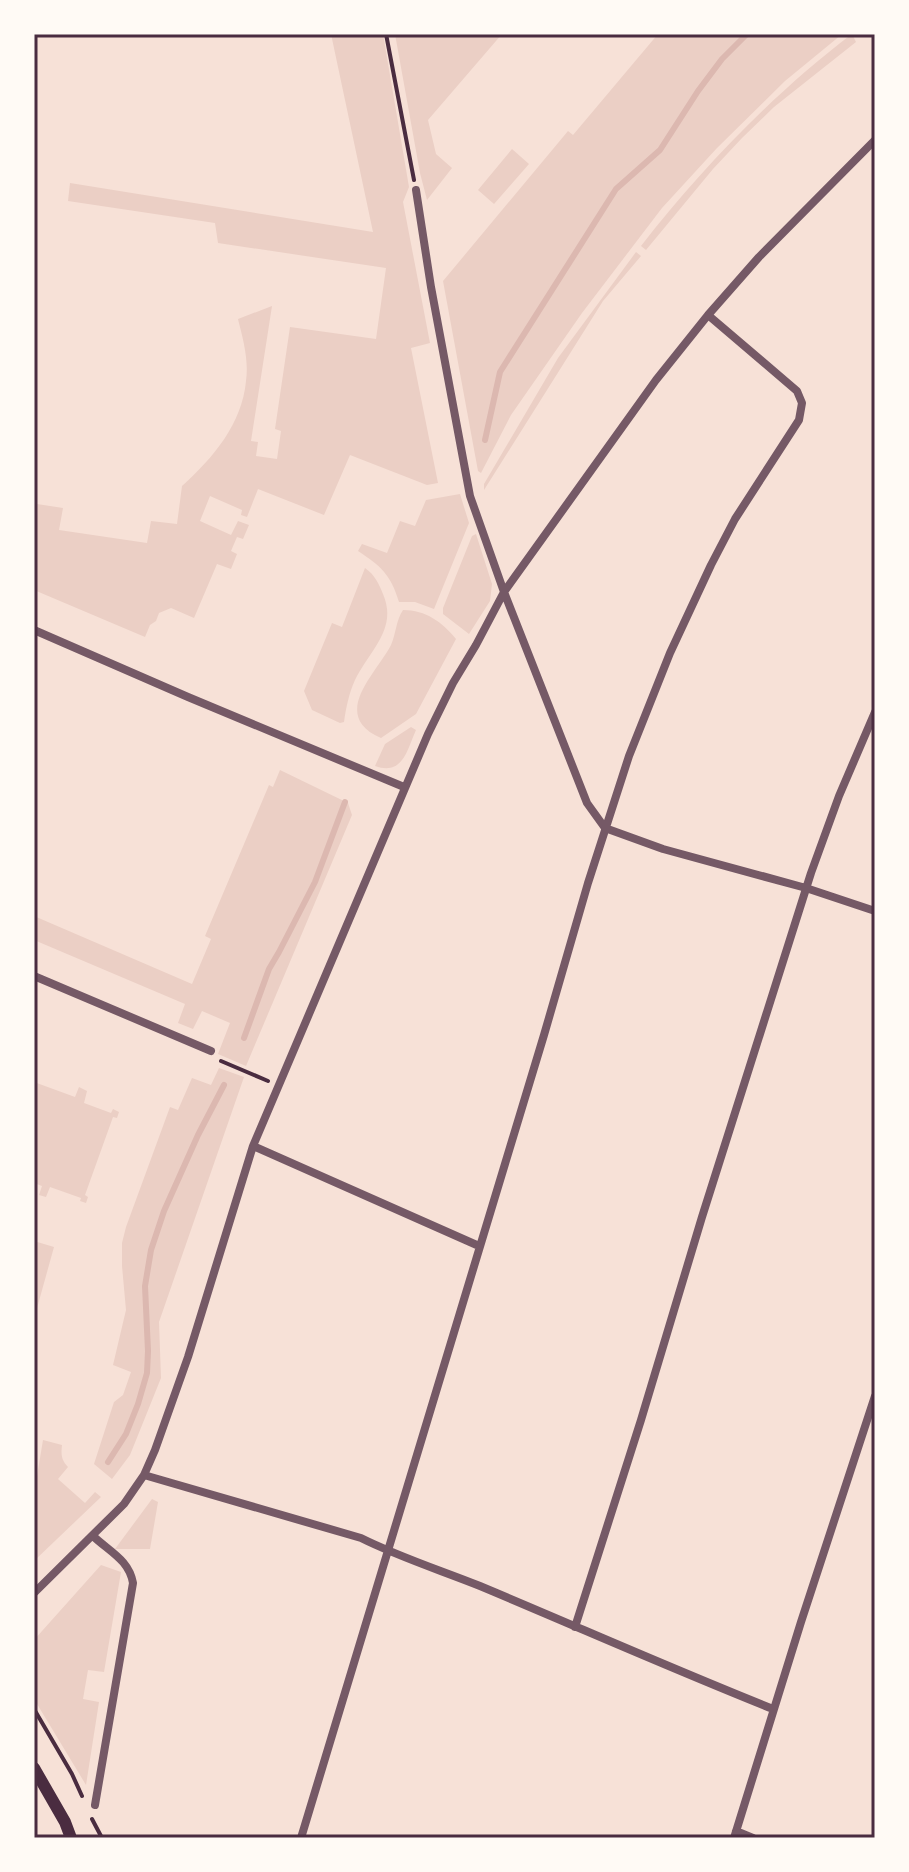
<svg xmlns="http://www.w3.org/2000/svg" width="909" height="1872" font-family="Overpass,sans-serif">
	<rect width="100%" height="100%" fill="#f7e1d7"/>
	<!-- green -->
	<path fill="#ebcfc5" d="M331 34H383L409 187 403 202 430 343 411 348 438 483 427 485 350 455 324 515 258 489 247 517 241 515 242 510 210 496 200 521 231 535 238 521 249 525 243 539 237 537 231 551 237 554 231 569 217 564 194 618 171 608 159 613 156 621 150 625 145 637 34 590V509L37 504 63 508 59 530 147 543 151 521 177 524 182 486C213 458 242 424 246 381 249 360 243 339 238 319L272 306 251 441 258 442 256 456 277 459 281 431 275 429 290 327 376 339 386 268 218 243 215 223 68 201 70 183 373 232Z
		M395 34H502L428 120 436 154 452 168 427 200 420 173Z
		M658 34 841 35 785 81 717 148 662 208 582 313 511 415 481 473 478 471 443 281 568 131 573 135Z
		M852 34 856 42 774 107 742 138 713 169 646 250 641 246C701 169 775 92 852 34Z
		M512 149 529 164 494 204 478 190Z
		M636 252 641 256 603 301 484 490V484L558 358Z
		M460 494 469 523 434 609 415 602H399C391 575 381 566 358 551L362 544 387 553 400 521 415 526 426 500Z
		M476 534 492 584 490 601 469 634 443 614V608L472 536Z
		M365 568C375 575 379 584 383 594 398 629 370 650 355 680 349 693 346 708 344 722L340 723 312 710 304 691 332 623 342 627Z
		M403 610C426 610 442 622 456 639L416 714 381 738C329 715 376 674 391 645 396 634 396 620 403 610Z
		M411 727 416 730C407 750 403 776 375 766L385 744Z
		M280 770 348 803 352 815 246 1066 218 1054 230 1023 202 1011 193 1029 178 1023 185 1004 34 940V916L192 984 211 939 205 936 269 785 273 787Z
		M219 1068 244 1077 159 1322 161 1378 130 1455 112 1479 94 1464 114 1402 123 1395 131 1372 113 1365 126 1310 122 1266V1243L126 1227 170 1107 178 1110 192 1078 211 1085Z
		M34 1082 75 1097 79 1087 87 1091 84 1103 111 1113 113 1109 119 1112 117 1118 113 1117 85 1195 88 1197 86 1203 80 1201 81 1198 50 1187 46 1197 39 1195 42 1186 34 1183Z
		M34 1241 54 1247 34 1319Z
		M43 1440 62 1445C61 1454 61 1460 68 1467L58 1479 85 1503 95 1492 101 1497 34 1561V1494Z
		M152 1499 158 1502 150 1549H115Z
		M101 1565 121 1572 104 1672 88 1670 83 1699 99 1702 86 1785 34 1699V1640Z"/>
	<g fill="none" stroke-linecap="round" stroke-linejoin="round">
		<!-- stream -->
		<path stroke="#dcb8b0" stroke-width="6" d="M485 440 500 372 616 189 660 150 698 91 722 59 747 34
			M244 1038 269 969 279 952 315 882 345 802
			M108 1462 126 1434 138 1404 147 1373 148 1351 145 1286 151 1250 164 1211 198 1135 224 1085"/>
		<!-- path -->
		<path stroke="#4a2c40" stroke-width="4" d="M386 34 414 180
			M221 1061 268 1081
			M34 1709 72 1774 82 1796
			M92 1819 102 1838"/>
		<!-- minor -->
		<path stroke="#755966" stroke-width="8" d="M416 190 431 287 470 496 504 592 587 803 605 828 663 849 806 888 875 911
			M34 630 188 697 404 787
			M34 976 211 1051
			M253 1146 479 1246
			M144 1475 361 1538C399 1557 440 1570 480 1586 578 1627 675 1670 773 1709
			M93 1536C110 1552 129 1560 133 1583L95 1805
			M34 1593 124 1504 144 1475 155 1450 188 1357 253 1146 428 734 453 683 476 645 504 592 656 380 708 315 759 257 875 140
			M575 1627 641 1420 702 1217 811 873 839 796 875 712
			M736 1831 753 1838
			M301 1838 544 1035 588 883 629 756 670 653 711 565 735 519 799 420 802 403 797 391 708 315
			M734 1838 801 1622 875 1396"/>
		<!-- secondary -->
		<path stroke="#4a2c40" stroke-width="12" d="M34 1768 65 1822 71 1838"/>
	</g>
	<!-- border -->
	<rect width="909" height="1872" fill="none" stroke="#fffaf5" stroke-width="72"/>
	<rect x="36" y="36" width="837" height="1800" fill="none" stroke="#4a2c40" stroke-width="3"/>
</svg>
